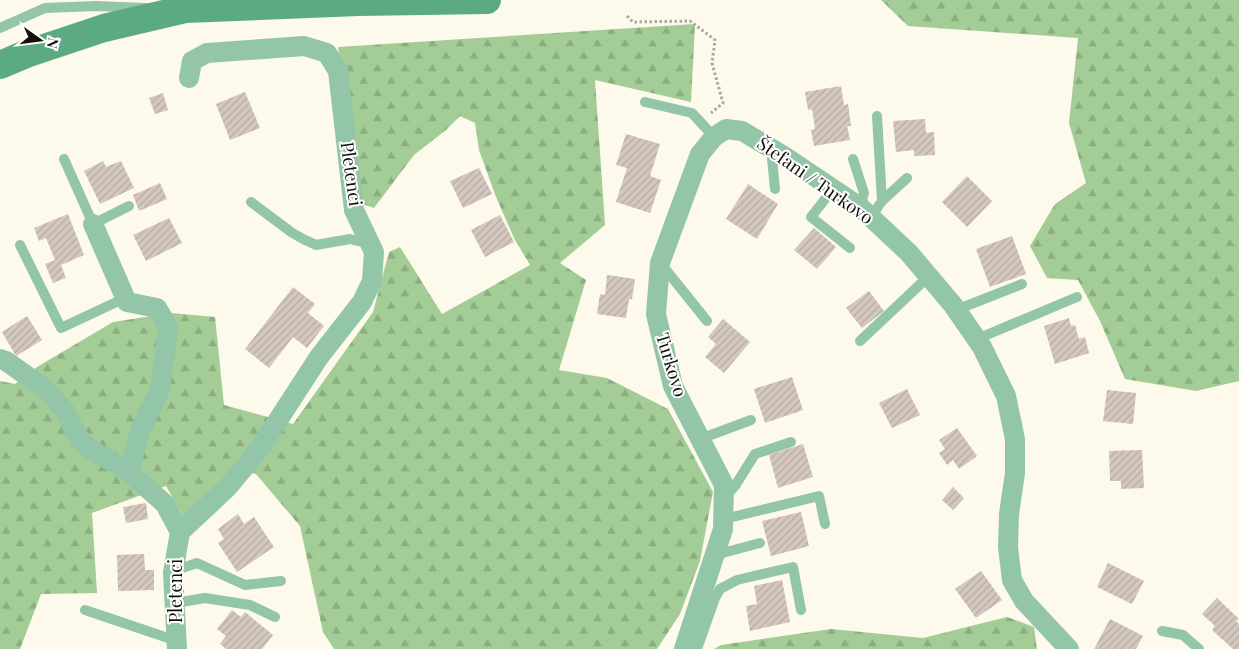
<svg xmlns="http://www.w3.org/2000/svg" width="1239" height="649" font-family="'Playfair Display',serif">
	<defs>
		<pattern id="forest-firs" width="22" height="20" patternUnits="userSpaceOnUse" patternTransform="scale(1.25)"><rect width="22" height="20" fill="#a3cc96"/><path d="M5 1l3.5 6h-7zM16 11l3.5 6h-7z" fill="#8bae80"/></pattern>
		<pattern id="building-hatch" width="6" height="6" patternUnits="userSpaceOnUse" patternTransform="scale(1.25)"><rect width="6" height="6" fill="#d4c7be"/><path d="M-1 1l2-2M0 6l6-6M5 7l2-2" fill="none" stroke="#b5aaa2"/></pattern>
	</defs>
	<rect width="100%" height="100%" fill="#fdf9eb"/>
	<!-- forest -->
	<path fill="url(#forest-firs)" d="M881 0H1239V381L1196 391 1125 379 1100 321 1078 280 1047 278 1030 246 1055 204 1086 183 1069 123 1078 38 908 26Z
		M695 24 691 102 595 80 605 225 560 263 586 280 559 370 607 378 668 409 713 492 700 561 680 614 657 649H334L323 632 300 526 256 474 236 470 183 516 166 486 92 513 97 593 41 594 20 649H0V381L15 384 37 367 113 322 171 313 215 317 224 405 293 424 373 312 389 252 400 247 442 314 530 265 514 238 496 197 479 150 475 123 460 116 446 130 414 155 374 208 362 204 338 47Z
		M1007 617 1034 627 1037 649H714L721 645 831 629 923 638Z"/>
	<!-- building -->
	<path fill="url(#building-hatch)" d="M841 86 844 105 848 104 851 126H847L850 140 814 146 811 130 815 129 812 109 808 110 805 92Z
		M245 92 260 128 230 140 216 104Z
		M163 93 168 110 155 114 149 98Z
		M925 119 926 133 934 132 935 155 914 156V150L896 152 893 121Z
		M626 134 660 144 650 176 661 180 650 213 616 202 627 168 616 165Z
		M103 161 106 167 121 161 134 188 100 204 84 171Z
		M479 168 492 194 463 208 450 181Z
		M967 176 992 201 967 227 942 202Z
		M160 183 167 199 139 211 133 195Z
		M748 184 778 204 757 239 726 219Z
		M68 214 84 255 61 265 66 278 53 283 45 264 55 260 46 238 39 241 34 228Z
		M500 215 514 242 485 257 471 230Z
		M169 218 182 243 146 261 133 235Z
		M814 228 836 247 817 269 794 250Z
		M1012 236 1026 274 990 287 976 249Z
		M607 275 635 279 632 299H629L626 318 597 314 600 294 605 295Z
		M293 287 315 304 308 313 324 326 307 348 293 337 269 368 245 349Z
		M869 291 884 311 862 328 846 308Z
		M27 316 42 340 16 356 2 332Z
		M1069 318 1071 326 1075 325 1079 339 1085 337 1089 353 1055 364 1044 326Z
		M723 319 750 342 724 373 705 357 716 344 708 337Z
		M792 377 803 410 765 423 754 389Z
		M907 389 920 415 892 428 879 403Z
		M1107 390 1136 393 1133 424 1103 421Z
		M957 428 977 456 959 469 953 460 947 465 939 453 945 449 939 440Z
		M803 444 813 477 778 488 769 455Z
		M1142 450 1144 488 1121 489V481H1110L1109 451Z
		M953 487 964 498 953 510 942 500Z
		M146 503 148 519 126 523 123 507Z
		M801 512 809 546 771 556 762 521Z
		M238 514 244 524 254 517 274 547 237 572 218 543 224 539 218 529Z
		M144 554 145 570H154V590L118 591 117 555Z
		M1108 563 1144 581 1132 604 1097 587Z
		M981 571 1002 600 976 618 955 589Z
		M782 580 790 622 750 631 746 606 757 604 754 586Z
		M1217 598 1239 619 1236 621 1239 624V649H1233L1212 630 1215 626 1202 614Z
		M232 610 241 617 245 612 273 635 262 649H226L220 644 226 636 217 629Z
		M1110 619 1143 636 1136 649H1094Z"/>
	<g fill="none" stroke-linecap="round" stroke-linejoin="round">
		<!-- path -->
		<path stroke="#aaa79c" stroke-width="3" stroke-dasharray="2.5 2.5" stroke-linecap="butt" d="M627 16 633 22 690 21 715 40 712 63 723 103 711 113"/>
		<!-- lane -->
		<path stroke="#93c5a9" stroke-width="10" d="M0 28 45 8 96 6 146 8
			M645 102 692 113 714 137
			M771 148 775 189
			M64 159 93 224 129 206
			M853 159 864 193 860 207
			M833 189 811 217 850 248
			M882 201 907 178
			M251 202 291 232 303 239 316 245 350 239 370 244
			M871 217 882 201 877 116
			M20 245 61 328 125 298
			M662 265 707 321
			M956 310 1022 284
			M977 339 1077 297
			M860 341 929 276
			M700 439 751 420
			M726 496 735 486 755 454 791 442
			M724 519 819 496 825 524
			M715 555 760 543
			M173 571 197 563 245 585 281 581
			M175 603 205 598 250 605 275 617
			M85 610 177 641
			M1162 631 1183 635 1199 649
			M693 649 698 646 715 598 720 589 737 580 793 567 801 610"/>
		<!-- street -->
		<path stroke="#93c5a9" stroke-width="20" d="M93 224 127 302 157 308 168 327 160 390 140 431 129 472
			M0 359 6 361 47 390 65 411 76 434 87 447 129 472 165 504 180 532
			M177 649 173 573 180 532 228 487 260 448 319 357 362 302 372 281 374 252 354 210 338 71 327 53 304 46 207 53 192 61 189 78
			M684 649 723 529 724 485 673 386 656 314 660 263 700 154 714 137 726 129 742 131 784 156 860 207 909 253 953 305 982 347 1006 396 1015 439V473L1009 514 1008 547 1012 580 1024 601 1069 649"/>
		<!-- secondary -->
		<path stroke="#5baa83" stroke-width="28" d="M0 65 26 54 104 28 185 9 358 2 487 0"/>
	</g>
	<g text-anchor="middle" stroke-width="4" stroke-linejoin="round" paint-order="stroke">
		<!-- street labels -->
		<g font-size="18" fill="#12110c" stroke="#fff">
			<text transform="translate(351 174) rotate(82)" y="6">Pletenci</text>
			<text transform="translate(815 181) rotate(35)" y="6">Štefani / Turkovo</text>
			<text transform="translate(671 365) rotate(73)" y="6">Turkovo</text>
			<text transform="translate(176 591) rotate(-90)" y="6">Pletenci</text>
		</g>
	</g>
	<!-- north arrow -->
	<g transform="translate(40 40) rotate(104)" stroke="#ffffff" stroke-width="4" paint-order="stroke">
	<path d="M0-4L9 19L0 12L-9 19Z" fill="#12110c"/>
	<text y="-8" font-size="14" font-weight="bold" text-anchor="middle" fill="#12110c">N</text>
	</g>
</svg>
